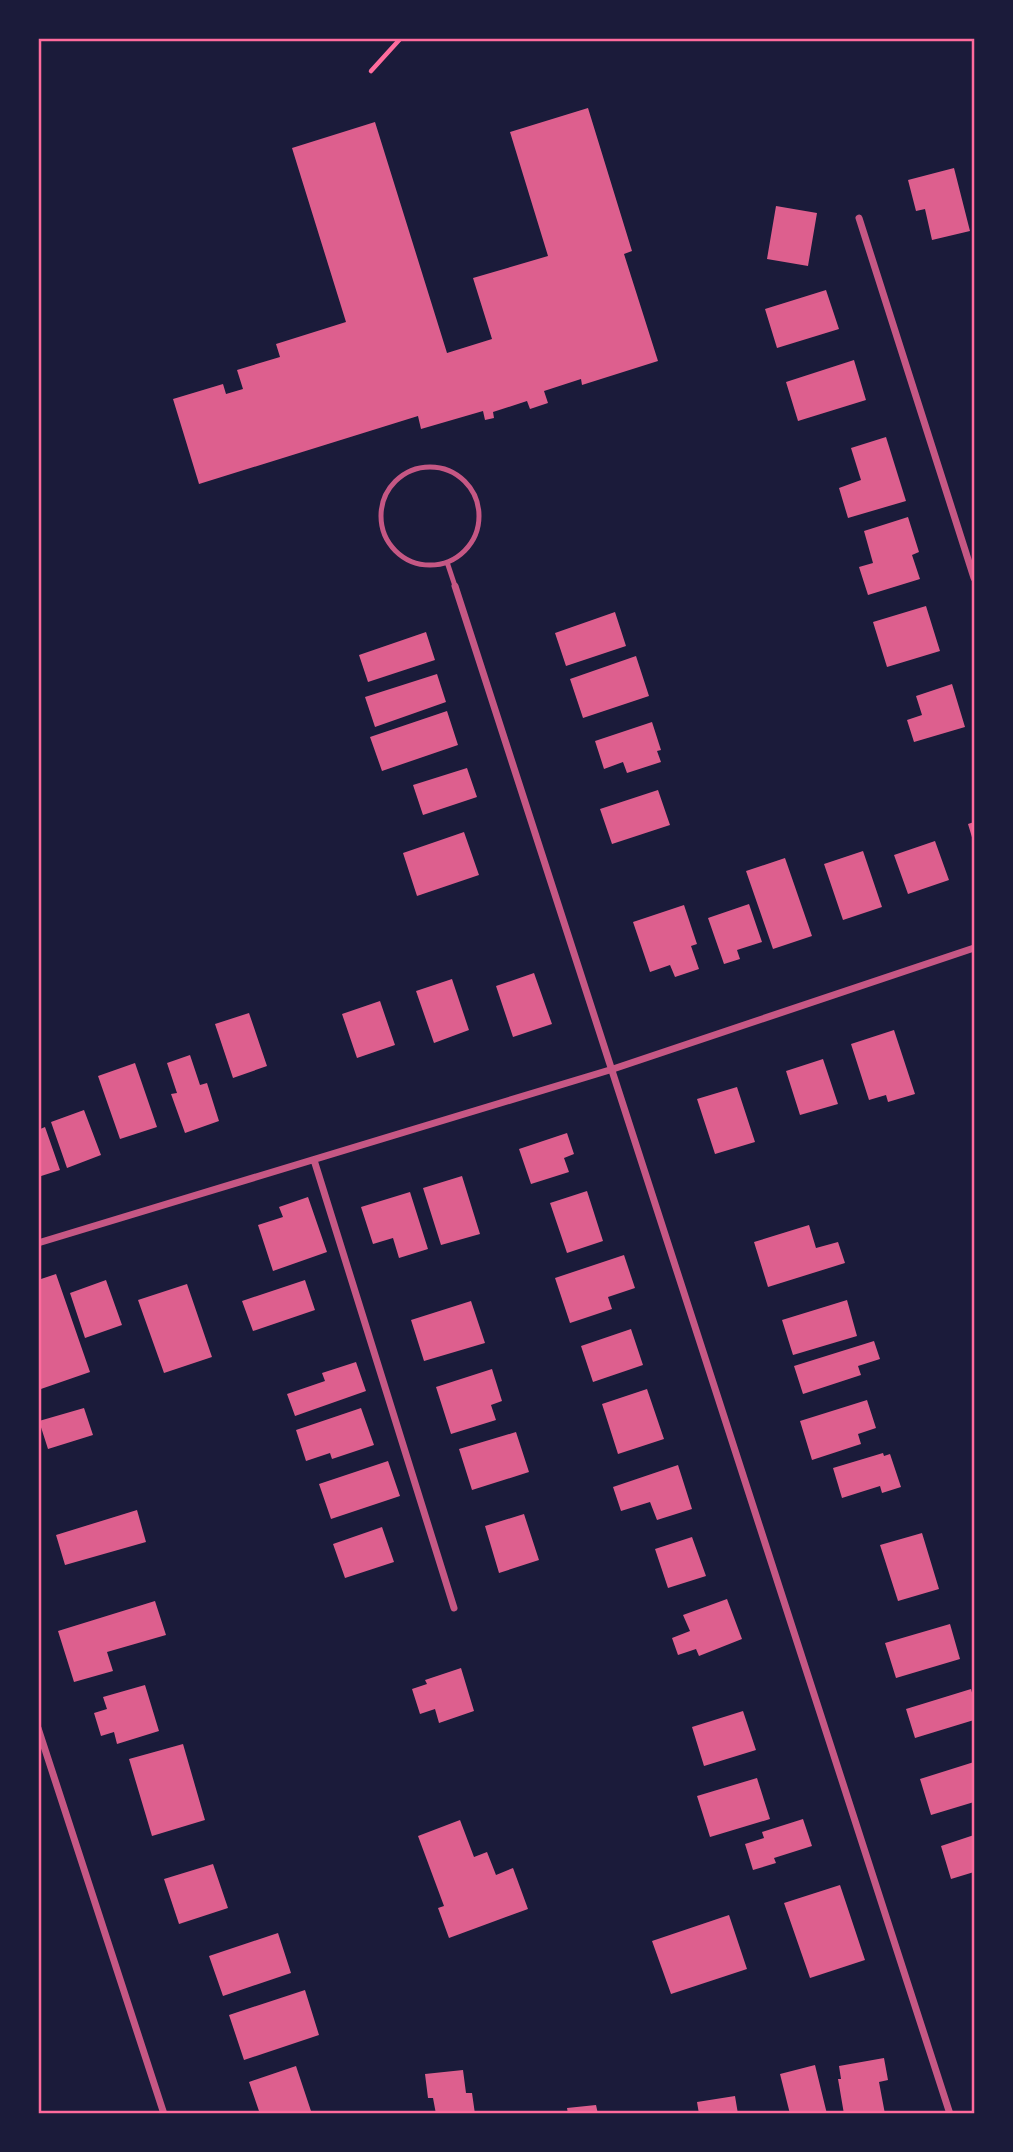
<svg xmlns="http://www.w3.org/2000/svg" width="1013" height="2152" font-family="'DM Sans',sans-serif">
	<rect width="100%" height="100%" fill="#1b1b3a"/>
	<!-- building -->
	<path fill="#dd5f8e" d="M588 108 632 251 624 254 658 361 582 385 581 379 544 391 548 403 530 409 527 401 493 412 494 418 485 420 483 411 421 429 418 416 199 484 173 399 223 384 226 394 243 389 237 370 280 357 276 344 346 322 292 148 375 122 447 353 492 339 473 278 548 256 510 132Z
		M954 168 970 231 932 240 925 209 916 211 908 180Z
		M776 206 817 213 808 266 767 259Z
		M826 290 839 329 777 348 765 309Z
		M854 360 866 400 798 421 786 382Z
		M886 437 906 501 848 518 839 488 861 480 851 448Z
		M908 517 919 552 912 555 920 579 868 595 859 567 873 563 864 531Z
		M926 606 940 651 887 667 873 622Z
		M615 612 626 646 566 666 555 633Z
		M426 632 435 660 368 682 359 655Z
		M636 656 649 696 583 718 570 679Z
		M437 674 446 702 375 727 365 697Z
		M952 684 965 727 914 742 907 720 922 715 916 696Z
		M447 711 458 745 382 771 370 737Z
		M652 722 661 750 657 751 661 762 627 773 623 762 604 769 595 741Z
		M467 768 477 797 423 815 413 785Z
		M658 790 670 825 612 844 600 809Z
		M974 822V844L968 824Z
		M464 832 479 875 417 896 403 853Z
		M935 841 949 880 908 894 894 855Z
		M863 851 882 907 843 920 824 864Z
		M785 858 812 936 773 949 746 871Z
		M749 904 762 942 737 950 740 959 724 964 708 918Z
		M684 905 697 944 691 946 699 969 675 977 670 965 650 972 633 922Z
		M534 973 552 1024 513 1037 496 986Z
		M452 979 469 1030 434 1043 416 991Z
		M380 1001 395 1045 357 1058 342 1014Z
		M249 1013 267 1066 233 1078 215 1024Z
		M894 1030 915 1094 888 1102 886 1095 869 1100 851 1044Z
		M190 1055 200 1085 207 1083 219 1121 185 1133 171 1094 177 1093 167 1063Z
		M823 1059 838 1104 800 1115 786 1071Z
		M135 1063 157 1127 120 1139 98 1076Z
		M737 1087 755 1142 715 1154 697 1099Z
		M84 1110 101 1155 67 1168 51 1122Z
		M45 1127 60 1170 38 1177V1130Z
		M567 1133 574 1154 564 1158 569 1172 531 1184 519 1149Z
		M462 1176 480 1234 441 1245 423 1188Z
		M587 1191 603 1241 567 1253 550 1203Z
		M410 1192 428 1249 399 1258 393 1238 373 1244 361 1207Z
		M308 1197 327 1252 273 1271 258 1225 283 1217 279 1207Z
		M809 1225 816 1248 838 1242 845 1263 768 1287 754 1242Z
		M624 1255 635 1288 608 1297 612 1309 570 1323 555 1278Z
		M56 1274 90 1372 38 1390V1280Z
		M106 1280 122 1325 85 1338 70 1293Z
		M305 1280 315 1310 253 1331 242 1301Z
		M187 1284 212 1357 164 1373 138 1300Z
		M847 1300 857 1336 793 1355 782 1320Z
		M471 1301 485 1343 424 1361 411 1320Z
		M631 1329 643 1365 593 1382 581 1346Z
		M874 1341 880 1359 858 1366 861 1375 803 1394 794 1366Z
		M356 1362 366 1391 295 1416 287 1394 325 1381 322 1373Z
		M492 1369 502 1401 491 1405 496 1420 451 1434 436 1387Z
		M647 1389 664 1439 618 1454 602 1404Z
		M867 1400 876 1428 858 1434 861 1444 812 1460 800 1421Z
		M84 1408 93 1435 48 1449 39 1421Z
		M361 1408 374 1445 332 1459 330 1453 306 1461 296 1430Z
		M516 1432 529 1472 472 1490 459 1449Z
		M883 1453 884 1456 890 1454 901 1487 882 1493 880 1486 842 1498 833 1468Z
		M388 1461 400 1496 331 1519 319 1484Z
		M678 1465 692 1509 657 1520 650 1502 621 1511 613 1487Z
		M137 1510 146 1542 65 1565 56 1535Z
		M524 1514 539 1560 499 1573 485 1526Z
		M382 1527 394 1562 345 1578 333 1544Z
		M922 1533 939 1589 898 1601 880 1545Z
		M692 1537 706 1576 668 1588 655 1549Z
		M727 1599 742 1639 699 1656 696 1649 678 1655 672 1638 690 1631 683 1615Z
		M155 1601 166 1635 107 1652 113 1671 74 1682 58 1631Z
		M950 1624 960 1659 896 1678 885 1643Z
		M461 1668 474 1711 439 1723 435 1709 420 1714 412 1689 427 1684 425 1680Z
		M145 1685 159 1731 117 1744 114 1732 101 1736 94 1713 107 1709 103 1697Z
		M971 1689 974 1700V1720L915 1738 906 1709Z
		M743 1711 756 1750 704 1766 692 1727Z
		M183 1744 205 1820 152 1836 129 1759Z
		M974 1762V1802L931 1815 920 1779Z
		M757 1778 770 1819 710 1837 697 1796Z
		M803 1819 812 1846 774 1858 776 1863 753 1870 745 1844 764 1838 762 1832Z
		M460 1820 474 1857 487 1852 496 1875 513 1868 528 1909 449 1938 438 1908 444 1906 418 1836Z
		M974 1835V1872L951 1879 941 1846Z
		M213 1864 228 1908 179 1924 164 1879Z
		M840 1885 865 1960 810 1978 784 1903Z
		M729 1915 747 1969 671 1994 652 1941Z
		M278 1933 291 1973 223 1996 209 1956Z
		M305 1990 319 2035 244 2060 229 2015Z
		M884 2058 888 2080 879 2082 885 2114H844L838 2079H841L839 2066Z
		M815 2065 827 2114H790L780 2074Z
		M296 2066 312 2114H260L249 2082Z
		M463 2070 466 2093H472L475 2114H436L433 2098H428L425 2074Z
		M735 2096 738 2114H699L697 2102Z
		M596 2105 598 2114H568L567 2108Z"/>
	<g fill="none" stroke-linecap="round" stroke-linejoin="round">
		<!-- path -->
		<path stroke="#ff6b9d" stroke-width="4.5" d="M371 71 401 38"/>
		<!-- service -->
		<path stroke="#c65784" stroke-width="5" d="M381 516a49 49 0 1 1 98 0a49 49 0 1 1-98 0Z
			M447 562 455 586"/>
		<!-- minor -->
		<path stroke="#c65784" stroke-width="7" d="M859 218 974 578
			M455 586 950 2114
			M314 1160 454 1608
			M38 1243 613 1069 974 948
			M38 1728 164 2114"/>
	</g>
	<!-- border -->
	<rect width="1013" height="2152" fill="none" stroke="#1b1b3a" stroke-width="80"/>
	<rect x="40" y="40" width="933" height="2072" fill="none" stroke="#ff6b9d" stroke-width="2.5"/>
</svg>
